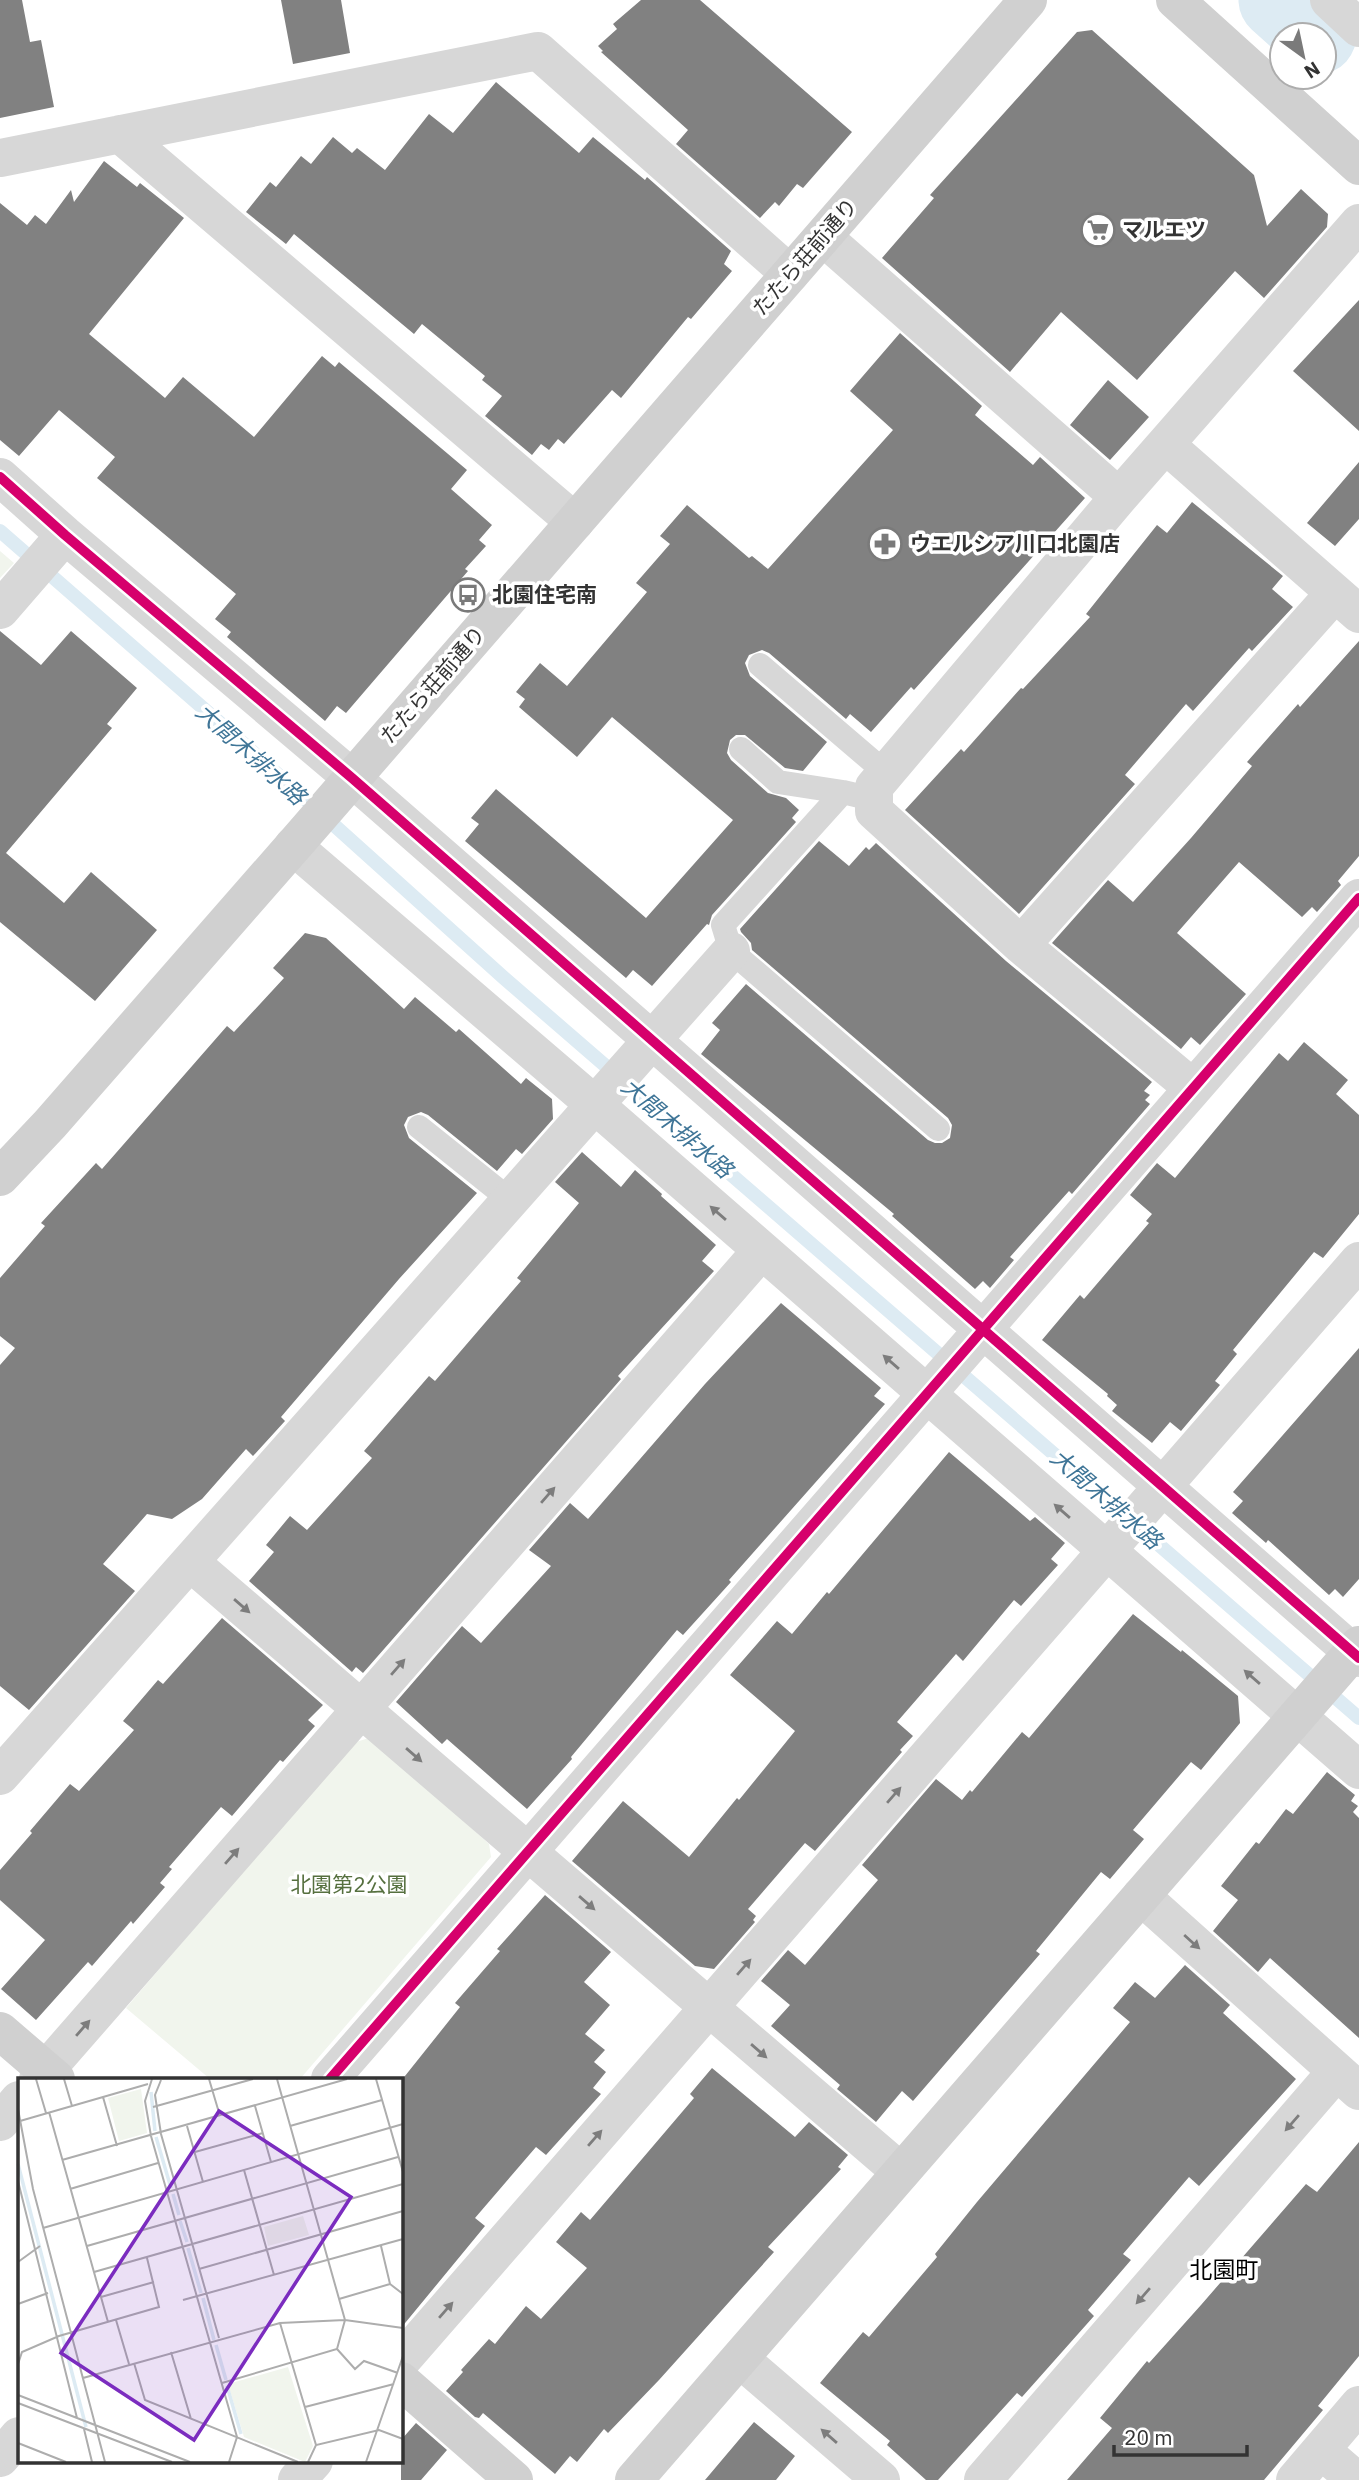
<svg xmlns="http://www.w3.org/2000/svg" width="1359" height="2480" font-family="'IBM Plex Sans','Noto Sans JP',sans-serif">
	<rect width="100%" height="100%" fill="#fff"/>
	<!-- green -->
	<path fill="#f1f5ed" d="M0 551 14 563 0 578Z
		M372 1737 489 1844 491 1857 300 2079H210L126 2008 353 1743Z"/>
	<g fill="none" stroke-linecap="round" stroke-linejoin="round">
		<!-- stream -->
		<path stroke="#ddebf3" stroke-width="14" d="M0 531 235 736 504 978 1359 1718"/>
		<!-- river -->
		<path stroke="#ddebf3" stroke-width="79" d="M1278 0 1317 35"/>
	</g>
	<!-- building -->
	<path fill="#818181" d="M0 0H22L30 42 41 40 54 107 0 118Z
		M281 0H341L350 53 293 64Z
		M641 0H700L852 132 803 188 797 184 779 206 775 202 760 218 676 144 688 130 601 52 603 51 598 46 617 29 613 24Z
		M1092 30 1254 175 1267 226 1301 189 1328 214 1327 227 1264 298 1235 271 1137 380 1061 312 1010 372 882 258 934 198 930 195 1077 32Z
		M496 82 579 153 593 137 645 180 647 177 731 251 724 264 732 271 691 319 688 317 621 398 612 390 564 444 558 439 549 450 541 444 532 455 485 416 502 396 482 380 485 376 422 324 414 334 294 234 286 244 246 212 270 182 276 187 301 156 311 164 333 137 352 153 357 148 385 170 429 114 453 133Z
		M104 161 137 187 140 183 184 218 89 334 165 398 183 377 254 437 322 356 335 367 339 362 467 470 451 489 492 525 479 540 486 546 465 569 468 571 346 713 337 706 325 721 227 637 231 632 215 619 236 594 97 478 115 457 59 410 19 456 0 440V203L27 225 35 215 46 224 71 190 74 202Z
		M1359 300V431L1293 371Z
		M900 333 982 406 975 415 1033 465 1040 457 1085 498 914 690 911 687 871 732 850 714 846 719 769 653 762 650 749 655 745 663 750 676 827 742 803 771 785 768 745 735H736L730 740 727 753 731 760 768 793 786 798 799 810 792 818 796 822 712 915 709 925 707 924 652 986 633 970 626 978 465 841 479 824 471 818 496 789 646 918 733 820 612 717 577 757 519 707 525 699 516 692 540 663 567 686 647 592 636 583 670 544 660 536 687 505 749 558 752 556 768 569 893 430 850 391Z
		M1108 380 1149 417 1110 460 1070 425Z
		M1359 462V519L1335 546 1307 523Z
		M1192 502 1283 576 1272 589 1293 607 1252 651 1249 648 1193 711 1186 704 1125 775 1135 784 1019 914 905 810 961 749 964 752 1021 688 1023 689 1090 617 1086 614 1157 525 1167 533Z
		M0 631 41 665 71 631 137 688 107 724 112 728 6 853 64 903 91 872 157 930 95 1001 0 922Z
		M1359 641V856L1338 881 1341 885 1317 912 1312 907 1302 917 1239 862 1177 933 1246 994 1200 1045 1191 1037 1181 1049 1052 943 1108 880 1133 902 1191 838 1252 766 1247 762 1298 704 1300 707Z
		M819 841 849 866 866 847 869 850 876 843 1006 961 1152 1082 1144 1091 1150 1095 1145 1100 1150 1104 1072 1194 1069 1191 1010 1257 1014 1260 990 1288 983 1281 975 1289 892 1216 894 1214 701 1054 720 1030 712 1023 746 984 928 1140 935 1143H942L950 1138 952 1125 948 1118 752 950 751 943 741 932 740 929Z
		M305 933 326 938 404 1009 415 997 456 1032 459 1029 521 1084 526 1078 552 1099 553 1119 522 1154 516 1149 497 1171 428 1115 421 1112 408 1117 404 1125 409 1138 477 1193 399 1279 281 1417 285 1421 253 1456 246 1449 202 1499 172 1519 147 1514 103 1564 135 1591 29 1710 0 1686V1365L15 1348 0 1336V1278L45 1226 41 1223 96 1163 102 1169 227 1026 234 1032 284 978 273 968Z
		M1304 1042 1348 1080 1336 1094 1359 1115V1214L1323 1258 1314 1252 1233 1350 1237 1354 1215 1381 1220 1385 1181 1431 1170 1422 1152 1443 1112 1411 1117 1405 1107 1396 1108 1394 1042 1340 1080 1295 1084 1299 1149 1223 1146 1221 1152 1214 1130 1195 1157 1163 1175 1178 1279 1053 1288 1061Z
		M582 1152 621 1187 635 1170 662 1194 661 1196 716 1245 702 1261 714 1271 618 1376 621 1379 363 1673 356 1667 352 1672 249 1581 274 1552 266 1545 290 1516 307 1530 372 1458 364 1451 429 1376 435 1381 521 1281 517 1278 579 1203 555 1182Z
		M781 1303 881 1388 874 1396 885 1404 729 1580 731 1582 683 1635 677 1630 571 1757 572 1759 527 1809 447 1739 442 1744 396 1702 462 1626 481 1643 551 1566 529 1550 570 1503 588 1519 705 1384Z
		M1359 1348V1579L1343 1597 1335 1589 1329 1595 1268 1540 1266 1543 1232 1513 1243 1501 1233 1492Z
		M949 1452 1030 1521 1035 1517 1065 1543 1051 1559 1058 1565 1021 1606 1014 1600 963 1661 956 1654 897 1722 913 1736 900 1750 902 1752 815 1851 805 1843 748 1909 756 1916 753 1920 755 1922 714 1969 695 1966 572 1861 623 1801 689 1857 737 1798 739 1800 795 1731 730 1675 777 1621 792 1634 827 1592 829 1594Z
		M1133 1614 1181 1652 1182 1650 1238 1696 1240 1723 1201 1770 1191 1762 1133 1830 1144 1839 1110 1879 1101 1872 1036 1951 1040 1954 913 2101 902 2091 876 2122 837 2089 840 2085 771 2026 790 2005 761 1981 788 1950 805 1965 878 1880 862 1865 936 1779 962 1800 970 1790 972 1792 1022 1732 1029 1738Z
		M222 1618 323 1705 308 1720 315 1726 283 1762 280 1760 232 1816 221 1807 169 1867 172 1869 160 1883 165 1887 133 1924 131 1921 92 1966 88 1962 36 2020 1 1989 45 1940 0 1900V1870L32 1833 30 1831 70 1784 79 1791 134 1730 123 1721 158 1680 163 1684Z
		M1327 1772 1355 1795 1351 1801 1358 1806 1353 1812 1359 1818V2038L1270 1958 1258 1972 1213 1931 1238 1900 1221 1886 1256 1842 1259 1844 1286 1809 1293 1814Z
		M545 1895 611 1952 584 1982 610 2005 585 2034 605 2050 594 2062 606 2072 593 2088 601 2094 546 2155 536 2147 475 2218 485 2226 401 2328V2081L460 2007 455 2003 500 1951 497 1949Z
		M1185 1965 1230 2005 1223 2013 1296 2079 1199 2186 1189 2177 1123 2254 1131 2260 1088 2310 1094 2316 1022 2397 1017 2393 938 2480H926L887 2445 890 2441 820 2383 863 2332 869 2337 937 2257 935 2254 977 2202 1130 2022 1113 2008 1135 1982 1155 1998Z
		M712 2068 795 2137 809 2122 848 2155 838 2167 841 2169 768 2247 774 2252 659 2380 608 2433 604 2429 577 2462 570 2456 555 2474 483 2413 479 2418 475 2417 446 2391 463 2372 461 2370 489 2339 495 2344 526 2306 541 2319 587 2268 556 2242 581 2212 590 2220 694 2098 690 2094Z
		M1359 2142V2356L1318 2406 1323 2410 1264 2480H1067L1112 2428 1100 2418 1147 2361 1149 2363 1201 2305 1306 2184 1317 2192Z
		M754 2422 795 2456 776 2480H705Z
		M416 2423 447 2450 421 2480H401V2440Z"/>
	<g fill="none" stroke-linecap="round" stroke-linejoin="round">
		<!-- lane -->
		<path stroke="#d7d7d7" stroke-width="24" d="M760 665 885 772
			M741 749 778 782 843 792
			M872 799 843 792 723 925 731 951 938 1129
			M419 1127 510 1200"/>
		<!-- street -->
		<path stroke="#d7d7d7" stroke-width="38" d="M1329 0 1359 28
			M120 134 575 522
			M0 158 538 51 790 274
			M823 237 1119 497
			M1166 445 1359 614
			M0 477 65 535 352 778 1359 1658
			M0 610 65 535
			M293 846 594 1104 1359 1770
			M1021 945 1335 593
			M1193 1088 1021 945 874 811V787L1119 497 1359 223
			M190 1562 901 2172
			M0 1776 731 951
			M1141 1896 1359 2091
			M38 2079 761 1251
			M330 2079 1359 898
			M0 2122 19 2100
			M740 2359 881 2480
			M401 2361 1359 1261
			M1321 2450 1356 2480
			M0 2458 19 2436
			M297 2480 314 2461
			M983 2480 1336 2072
			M1295 2480 1359 2405"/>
		<!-- secondary -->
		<path stroke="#d0d0d0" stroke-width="38" d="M1175 0 1359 166
			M0 1177 50 1124 303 835 1028 0
			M0 2031 56 2079
			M401 2381 514 2480
			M634 2480 1359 1645"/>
		<defs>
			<path id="cycleway" d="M0 477 65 535 352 778 1359 1658
				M330 2079 1359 898"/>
		</defs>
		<!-- cycleway casing -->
		<use href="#cycleway" stroke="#fff" stroke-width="15"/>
		<!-- cycleway -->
		<use href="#cycleway" stroke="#d6006c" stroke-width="10"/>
	</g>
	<!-- one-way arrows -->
	<defs><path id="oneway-solid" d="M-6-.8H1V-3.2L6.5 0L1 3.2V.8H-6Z" transform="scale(1.75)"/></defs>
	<g fill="#7d7d7d">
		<use href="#oneway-solid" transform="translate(718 1213) rotate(-139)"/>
		<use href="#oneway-solid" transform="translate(891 1362) rotate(-139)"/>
		<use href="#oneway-solid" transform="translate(548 1495) rotate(-49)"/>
		<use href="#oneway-solid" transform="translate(1062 1511) rotate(-139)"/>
		<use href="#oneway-solid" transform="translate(242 1606) rotate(41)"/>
		<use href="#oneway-solid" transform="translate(398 1667) rotate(-49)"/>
		<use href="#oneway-solid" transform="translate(1252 1677) rotate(-139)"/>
		<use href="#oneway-solid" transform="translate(414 1755) rotate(41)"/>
		<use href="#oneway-solid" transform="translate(894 1795) rotate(-49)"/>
		<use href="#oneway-solid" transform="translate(232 1856) rotate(-49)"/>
		<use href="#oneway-solid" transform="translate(587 1903) rotate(41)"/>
		<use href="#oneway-solid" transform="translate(1192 1942) rotate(42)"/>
		<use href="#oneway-solid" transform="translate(744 1967) rotate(-49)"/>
		<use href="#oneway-solid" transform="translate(83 2028) rotate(-49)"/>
		<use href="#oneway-solid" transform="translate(759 2051) rotate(41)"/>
		<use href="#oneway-solid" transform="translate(1292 2123) rotate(131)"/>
		<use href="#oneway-solid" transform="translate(595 2138) rotate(-49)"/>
		<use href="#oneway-solid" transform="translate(1143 2296) rotate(131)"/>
		<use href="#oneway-solid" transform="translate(446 2310) rotate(-49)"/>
		<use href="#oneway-solid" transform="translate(829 2436) rotate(-139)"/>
	</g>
	<!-- icons -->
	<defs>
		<symbol id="supermarket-ring" viewBox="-11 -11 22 22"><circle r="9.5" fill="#fff" stroke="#7a7a7a" stroke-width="1.5"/><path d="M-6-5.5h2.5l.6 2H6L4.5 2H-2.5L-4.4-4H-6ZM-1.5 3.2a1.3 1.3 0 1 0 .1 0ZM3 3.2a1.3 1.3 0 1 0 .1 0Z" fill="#7a7a7a"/></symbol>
		<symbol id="pharmacy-ring" viewBox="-11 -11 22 22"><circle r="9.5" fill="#fff" stroke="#7a7a7a" stroke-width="1.5"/><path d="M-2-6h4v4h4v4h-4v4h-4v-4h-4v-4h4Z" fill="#7a7a7a"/></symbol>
		<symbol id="bus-ring" viewBox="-11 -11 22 22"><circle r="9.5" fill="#fff" stroke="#7a7a7a" stroke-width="1.5"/><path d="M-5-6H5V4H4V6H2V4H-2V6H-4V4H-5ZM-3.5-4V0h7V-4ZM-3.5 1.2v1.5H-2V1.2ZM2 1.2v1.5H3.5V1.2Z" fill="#7a7a7a"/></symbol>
	</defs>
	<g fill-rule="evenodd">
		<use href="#supermarket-ring" x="1079" y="211" width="38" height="38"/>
		<use href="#pharmacy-ring" x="866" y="525" width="38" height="38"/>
		<use href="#bus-ring" x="449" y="576" width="38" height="38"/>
	</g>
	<g text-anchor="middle" stroke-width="7" stroke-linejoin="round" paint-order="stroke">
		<!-- poi labels -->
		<g font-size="21" font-weight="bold" fill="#333" stroke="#fff" text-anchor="start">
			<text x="1122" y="237">マルエツ</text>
			<text x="910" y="551">ウエルシア川口北園店</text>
			<text x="492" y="602">北園住宅南</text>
		</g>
		<!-- street labels -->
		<g font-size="21" fill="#333" stroke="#fff">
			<text transform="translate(805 257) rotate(-49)" y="7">たたら荘前通り</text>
			<text transform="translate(433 685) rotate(-49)" y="7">たたら荘前通り</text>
		</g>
		<!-- park labels -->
		<g font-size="21" fill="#56703f" stroke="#fff">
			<text x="349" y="1892">北園第2公園</text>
		</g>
		<!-- water labels -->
		<g font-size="23" font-style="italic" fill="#3f7597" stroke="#fff">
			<text transform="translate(251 754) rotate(42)" y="8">大間木排水路</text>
			<text transform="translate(677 1128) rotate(41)" y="8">大間木排水路</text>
			<text transform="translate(1106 1499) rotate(41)" y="8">大間木排水路</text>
		</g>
		<!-- neighbourhood labels -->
		<g font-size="23" fill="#000" stroke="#fff">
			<text x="1224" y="2278">北園町</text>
		</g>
	</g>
	<!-- overview -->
	<g transform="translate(18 2078)">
		<rect width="385" height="385" fill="#fff"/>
		<path d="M123 11 129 55 101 63 90 20ZM285 138 291 157 250 168 246 149ZM270 289 295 368 287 384 226 359 210 306Z" fill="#f1f5ed"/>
		<path fill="none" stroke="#ddebf3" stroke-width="3.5" d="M133 14 137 53M138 59 153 110M0 86 68 349M155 116 161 137M162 143 169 164M170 170 183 215M185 220 196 262M198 267 208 302M209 308 223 356"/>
		<path fill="none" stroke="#adadad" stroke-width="2" d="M18 1 28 35M46 1 54 28M134 1 127 23 133 58 219 359 211 384M191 1 202 38M358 1 385 94M143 2 137 17 143 56 201 260M85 19 99 68M237 28 253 84M135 29 235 1M0 31 15 111 87 384M31 34 90 244M2 43 130 6M169 48 185 104M272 48 364 22M177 74 245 55M44 82 329 1M226 92 256 197M0 103 59 340M52 111 140 85M25 150 385 46M69 168 380 79M363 168 372 206 385 216M0 184 22 168M181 191 385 133M76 194 385 106M83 219 136 204M321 221 372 206M165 222 385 161M0 226 30 215M98 242 111 286M262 245 298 367M319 271 337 291 346 283 380 295M153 274 173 341M116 285 127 322 280 384M0 286 4 274 41 258 141 229 129 180M65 300 262 245 327 242 385 250M204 305 319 271 327 242 259 1M0 317 172 384M0 325 154 384M287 329 376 306M66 351 74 384M0 365 48 384M290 384 298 367 361 352 385 361M348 384 385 278"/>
		<path fill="#7b2cbf" fill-opacity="0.15" stroke="#7b2cbf" stroke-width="3.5" d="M201 33 333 119 176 362 43 275Z"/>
		<rect width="385" height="385" fill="none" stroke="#333" stroke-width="3.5"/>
	</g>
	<!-- north arrow -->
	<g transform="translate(1303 56) rotate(147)"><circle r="33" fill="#ffffff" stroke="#adadad" stroke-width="2"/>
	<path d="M0-5L12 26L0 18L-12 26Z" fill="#7a7a7a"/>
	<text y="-10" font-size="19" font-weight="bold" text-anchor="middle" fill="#333333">N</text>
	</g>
	<!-- scale -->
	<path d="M1114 2445v10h133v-10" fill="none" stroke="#333333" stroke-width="3.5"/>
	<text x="1124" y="2445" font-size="21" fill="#333333" stroke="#ffffff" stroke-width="5" paint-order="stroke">20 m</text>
</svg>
